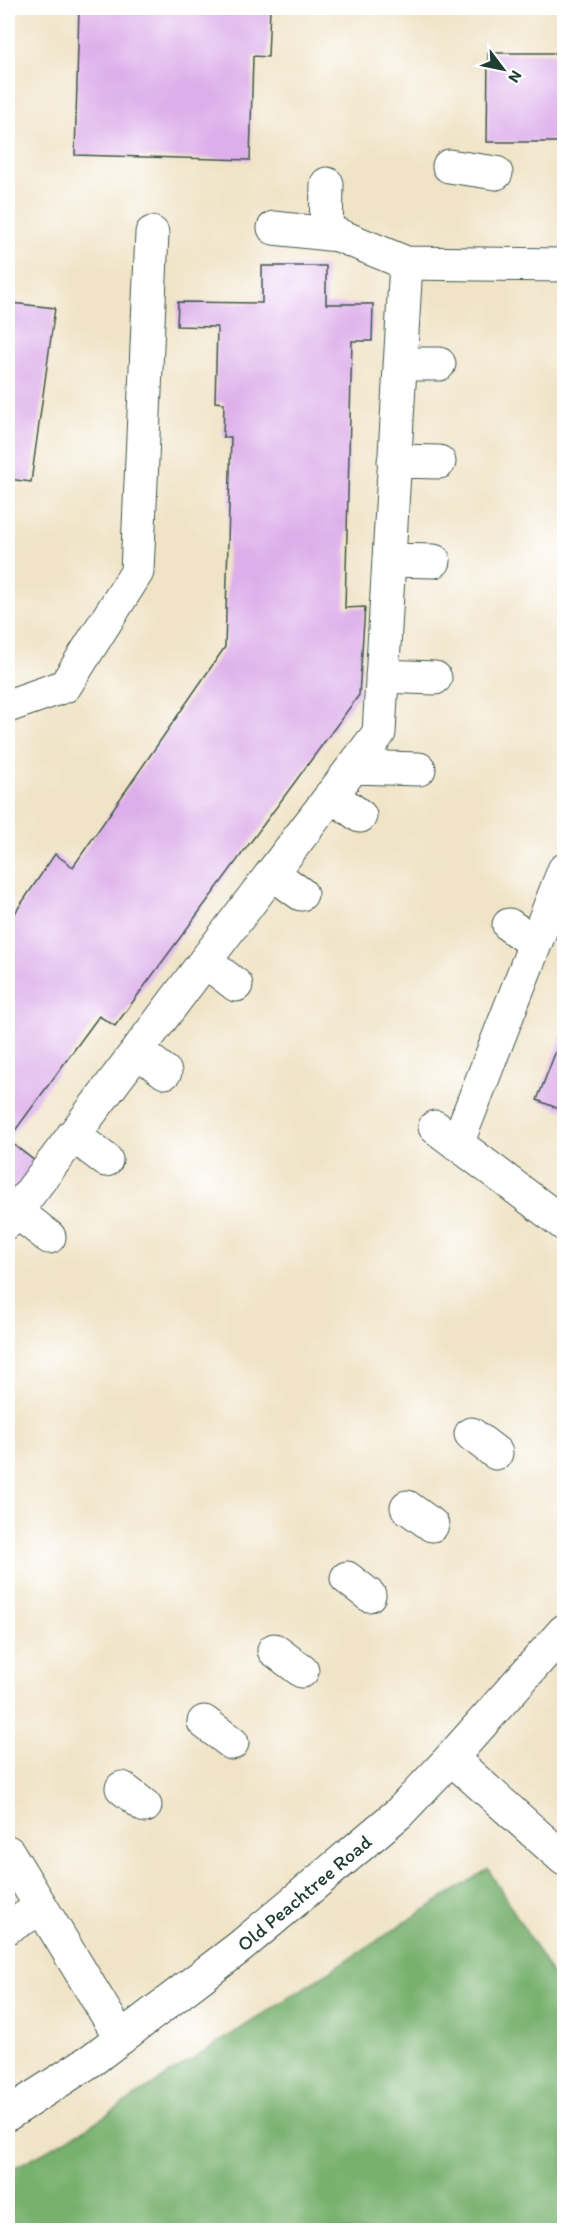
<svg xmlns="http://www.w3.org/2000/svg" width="572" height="2238" font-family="Itim,sans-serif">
	<rect width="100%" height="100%" fill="#fff"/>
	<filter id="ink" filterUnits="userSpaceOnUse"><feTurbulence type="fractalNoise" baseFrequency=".0167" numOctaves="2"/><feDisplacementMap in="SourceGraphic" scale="12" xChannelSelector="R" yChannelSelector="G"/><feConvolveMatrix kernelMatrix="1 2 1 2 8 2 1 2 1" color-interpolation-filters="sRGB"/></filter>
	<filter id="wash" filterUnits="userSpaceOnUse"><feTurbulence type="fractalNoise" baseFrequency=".008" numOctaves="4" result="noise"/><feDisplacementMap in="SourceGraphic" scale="24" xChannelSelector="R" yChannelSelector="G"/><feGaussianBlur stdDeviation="1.35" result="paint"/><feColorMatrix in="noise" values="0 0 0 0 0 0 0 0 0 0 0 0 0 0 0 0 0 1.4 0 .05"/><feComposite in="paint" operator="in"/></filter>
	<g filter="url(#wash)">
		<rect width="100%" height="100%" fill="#f0e3c6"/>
		<!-- forest -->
		<path fill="#78b16e" stroke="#4c7751" stroke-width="1.5" d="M488 1869 564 1994V2230H8V2171L77 2134Z"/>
		<g id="blocks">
			<!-- building -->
			<path fill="#ddafea" d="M79 8H270L268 57 253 56 250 160 75 155Z
				M488 53H564V142H487Z
				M262 266H326V304H373L372 341H352L345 608 365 607 359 695 115 1026 99 1016 8 1140 36 1162 8 1200V923L55 854 73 867 225 647 231 437H223L224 403 215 402 217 327 177 326 178 302 262 303Z
				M11 303 55 308 31 482 8 479V329Z
				M564 1030V1111L537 1100Z"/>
		</g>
	</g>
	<g filter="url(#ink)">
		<use href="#blocks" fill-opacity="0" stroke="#3e564a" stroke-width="1.5"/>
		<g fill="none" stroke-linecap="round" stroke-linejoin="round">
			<defs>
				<path id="minor" d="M449 166 496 173
					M274 228 338 235 406 263
					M326 234 327 184
					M400 364H439
					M394 461 439 462
					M389 560 434 561
					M382 676 435 678
					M8 706 65 686 137 572 152 233
					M353 767 419 769
					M331 795 360 816
					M272 873 301 894
					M509 925 535 944
					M205 961 379 733 406 263 564 265
					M137 1051 165 1072
					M435 1127 564 1224
					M73 1135 106 1160
					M457 1144 564 870
					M16 1211 49 1237
					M8 1222 205 961 236 985
					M471 1434 496 1453
					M407 1507 432 1525
					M347 1578 369 1595
					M274 1650 302 1671
					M204 1722 232 1743
					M451 1758 564 1859
					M122 1788 145 1806
					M8 1852 121 2038
					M8 1927 42 1908"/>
				<g id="major">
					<path id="s1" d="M8 2114 93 2059 240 1947 399 1813 451 1758 564 1631"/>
				</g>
			</defs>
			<!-- minor casing -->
			<use href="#minor" stroke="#3e564a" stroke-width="35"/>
			<!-- major casing -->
			<use href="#major" stroke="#3e564a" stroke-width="35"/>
			<!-- minor -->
			<use href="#minor" stroke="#fff" stroke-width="33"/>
			<!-- major -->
			<use href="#major" stroke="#fff" stroke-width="33"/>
		</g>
	</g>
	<g text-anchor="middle" stroke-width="4.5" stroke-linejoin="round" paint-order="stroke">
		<!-- street labels -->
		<g font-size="20" fill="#1f3d34" stroke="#fff">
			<text dy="7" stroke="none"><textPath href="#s1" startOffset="370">Old Peachtree Road</textPath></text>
		</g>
	</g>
	<!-- margin -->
	<rect width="572" height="2238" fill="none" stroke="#fff" stroke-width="30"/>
	<!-- north arrow -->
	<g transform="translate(503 69) rotate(122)" stroke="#ffffff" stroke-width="4.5" paint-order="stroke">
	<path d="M0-4.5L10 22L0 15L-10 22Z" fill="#1f3d34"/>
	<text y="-9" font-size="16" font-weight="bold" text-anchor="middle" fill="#1f3d34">N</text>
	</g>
</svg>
